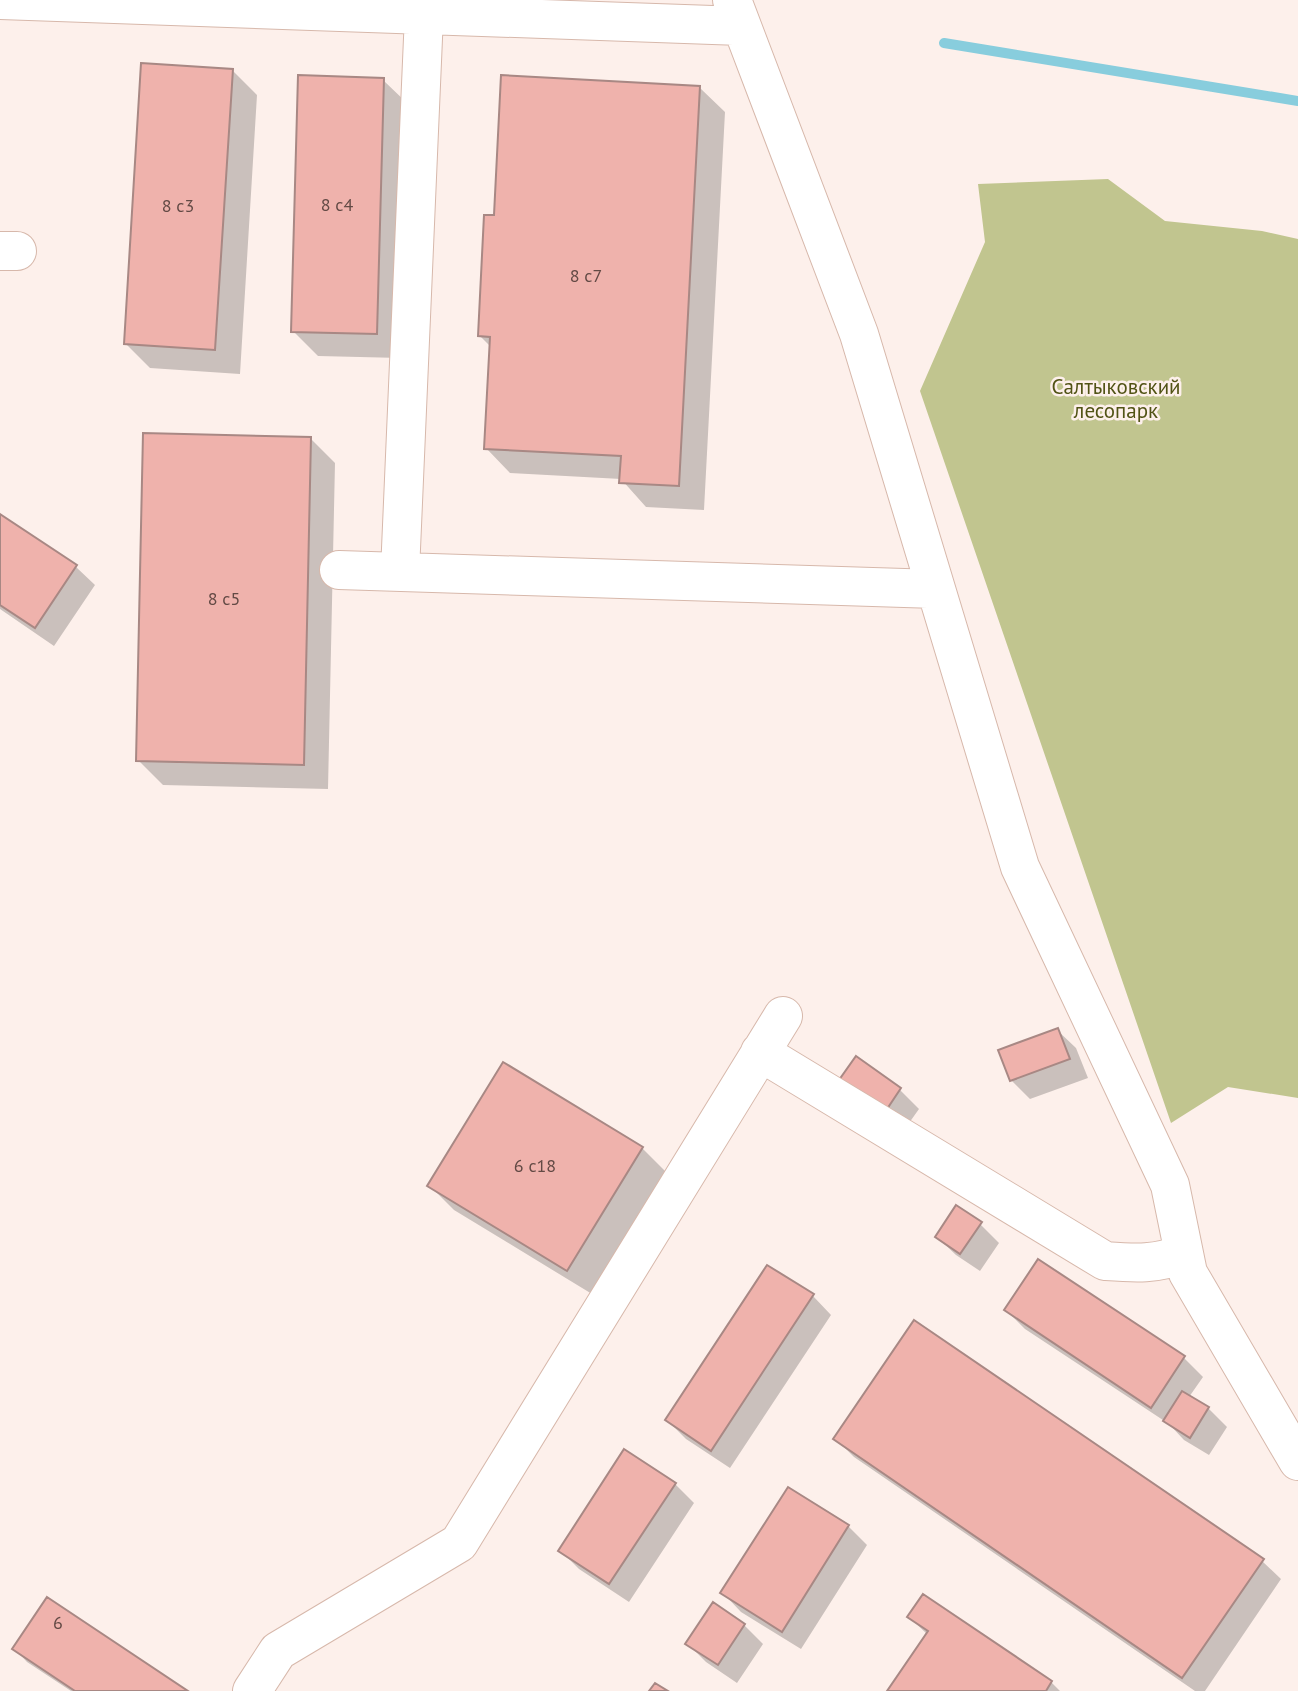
<svg xmlns="http://www.w3.org/2000/svg" width="1298" height="1691" font-family="'PT Sans',sans-serif">
	<rect width="100%" height="100%" fill="#fdf0eb"/>
	<!-- forest -->
	<path fill="#c1c58f" d="M1108 179 1165 221 1262 231 1298 239V1098L1228 1087 1171 1123 920 391 985 242 978 184Z"/>
	<!-- shadow -->
	<path fill="#0003" d="M232 70 257 95 240 374 150 368 125 343Z
		M383 80 408 104 401 358 318 356 293 331Z
		M700 88 725 112 704 510 646 507 621 479 510 473 486 448 491 347 480 336 495 217Z
		M310 438 335 463 328 789 163 785 138 760Z
		M0 516 76 567 95 585 54 646 0 609Z
		M1057 1030 1076 1048 1088 1078 1030 1099 1011 1080Z
		M856 1059 900 1090 919 1109 904 1130 860 1099Z
		M642 1148 667 1173 592 1294 454 1210 429 1185Z
		M980 1224 999 1243 980 1271 956 1255 937 1237Z
		M813 1296 831 1315 730 1468 686 1439 667 1420Z
		M1006 1310 1184 1358 1203 1377 1189 1397 1208 1408 1227 1427 1209 1455 1184 1440 1169 1424 1025 1329Z
		M835 1438 1262 1561 1281 1579 1205 1691H1195L854 1457Z
		M675 1484 694 1503 629 1602 579 1569 560 1550Z
		M848 1526 867 1545 801 1649 741 1612 723 1593Z
		M923 1596 1051 1682 1060 1691H889L927 1634 909 1617Z
		M713 1604 744 1625 763 1644 737 1683 706 1662 687 1643Z
		M15 1649 185 1691H71L27 1662Z"/>
	<g fill="none" stroke-linecap="round" stroke-linejoin="round">
		<!-- stream -->
		<path stroke="#88cddd" stroke-width="10" d="M944 43 1298 101"/>
	</g>
	<!-- building -->
	<path fill="#efb2ac" stroke="#a88884" stroke-width="2" d="M141 63 233 69 215 350 124 344Z
		M298 75 384 78 377 334 291 332Z
		M501 75 700 86 679 486 619 483 621 456 484 449 490 337 478 336 484 215H494Z
		M143 433 311 437 304 765 136 761Z
		M0 514 77 565 35 628 0 605Z
		M1058 1028 1070 1059 1010 1081 998 1050Z
		M856 1056 901 1088 885 1112 839 1080Z
		M503 1062 643 1147 567 1271 427 1186Z
		M956 1205 982 1222 960 1254 935 1237Z
		M1038 1259 1185 1356 1151 1408 1004 1310Z
		M767 1265 814 1294 711 1451 665 1420Z
		M914 1320 1264 1559 1182 1678 833 1439Z
		M1182 1391 1209 1407 1190 1438 1163 1421Z
		M624 1449 676 1483 609 1584 558 1551Z
		M788 1487 849 1525 782 1632 720 1593Z
		M923 1594 1052 1681 1046 1691H887L928 1631 907 1617Z
		M47 1597 188 1691H75L12 1649Z
		M713 1602 745 1624 718 1665 685 1644Z
		M655 1683 668 1691H649Z"/>
	<g fill="none" stroke-linecap="round" stroke-linejoin="round">
		<defs>
			<path id="minor" d="M0 0 741 26
				M732 0 859 334 1020 867 1170 1185 1188 1273 1298 1461
				M0 251H17
				M339 570 936 589
				M400 572 424 15
				M760 1052 1105 1261C1133 1263 1158 1265 1183 1253
				M252 1691 278 1651 459 1543 783 1016"/>
		</defs>
		<!-- minor casing -->
		<use href="#minor" stroke="#d7b8ab" stroke-width="40"/>
		<!-- minor -->
		<use href="#minor" stroke="#fff" stroke-width="38"/>
	</g>
	<g text-anchor="middle" stroke-width="5" stroke-linejoin="round" paint-order="stroke">
		<!-- number labels -->
		<g font-size="18" fill="#634a45">
			<text x="337" y="211">8 с4</text>
			<text x="178" y="212">8 с3</text>
			<text x="586" y="282">8 с7</text>
			<text x="224" y="605">8 с5</text>
			<text x="535" y="1172">6 с18</text>
			<text x="58" y="1629">6</text>
		</g>
		<!-- park labels -->
		<g font-size="21" fill="#515315" stroke="#fdf0eb">
			<text x="1116" y="394">Салтыковский<tspan x="1116" dy="24">лесопарк</tspan></text>
		</g>
	</g>
</svg>
